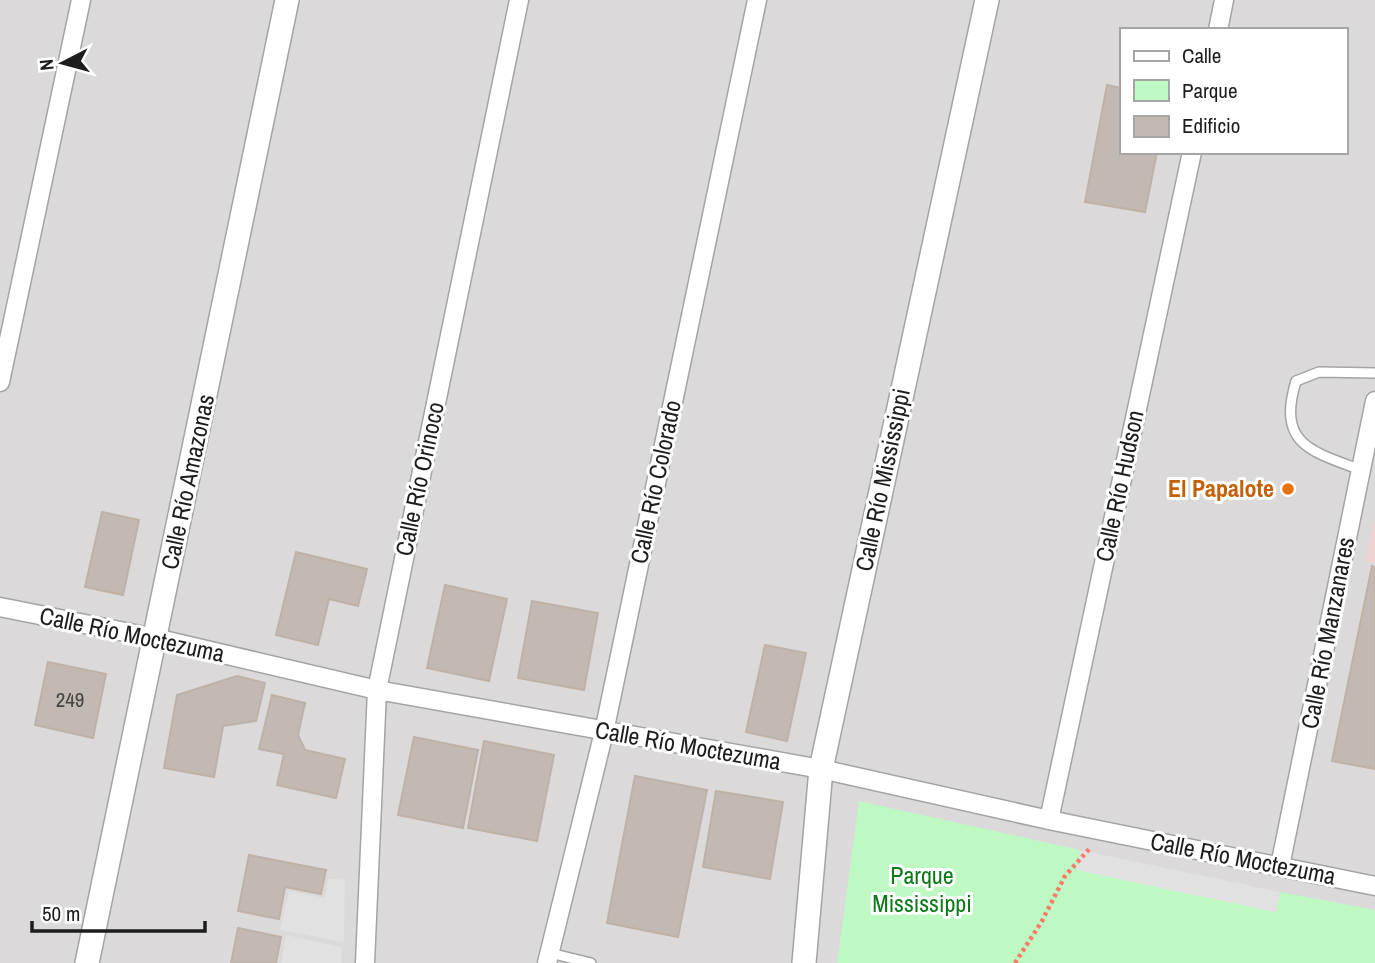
<svg xmlns="http://www.w3.org/2000/svg" width="1375" height="963" font-family="'Archivo Narrow',sans-serif">
	<rect width="100%" height="100%" fill="#eeeae2"/>
	<!-- residential -->
	<path fill="#dbd9d9" fill-rule="evenodd" d="M0 0H1375V963H0ZM1121 30H1345V152H1121Z"/>
	<!-- commercial -->
	<path fill="#efd3d1" d="M1375 519V563L1365 562Z"/>
	<!-- park -->
	<path fill="#bef9c4" d="M859 801 1080 850 1078 870 1276 912 1280 892 1375 910V963H837Z"/>
	<!-- parking -->
	<path fill="#e1e1e1" d="M1080 850 1280 892 1276 912 1077 870Z
		M345 878 344 942 280 930 289 891 325 898 328 879Z
		M286 935 342 947 341 963H281Z"/>
	<!-- building -->
	<path fill="#c2bab2" stroke="#bfb1a5" stroke-width="2" d="M1107 85 1121 88V152H1157L1145 212 1085 202Z
		M102 512 139 520 123 595 85 587Z
		M296 552 367 569 358 606 329 599 318 645 276 635Z
		M1372 566 1375 567V769L1332 761Z
		M445 585 507 599 489 681 427 668Z
		M532 601 598 613 584 690 518 678Z
		M765 645 806 653 787 741 746 732Z
		M48 662 106 674 93 738 35 725Z
		M237 676 265 683 256 721 223 726 214 777 164 768 177 695Z
		M272 695 305 703 298 735 305 750 345 759 336 798 277 785 284 754 259 749Z
		M414 737 478 750 463 828 398 815Z
		M484 741 554 755 537 841 468 828Z
		M635 776 707 790 678 937 607 923Z
		M716 791 783 802 770 879 703 867Z
		M249 855 326 870 321 894 285 887 279 919 238 911Z
		M238 928 281 937 276 963H231Z"/>
	<g fill="none" stroke-linecap="round" stroke-linejoin="round">
		<defs>
			<path id="service" d="M1361 470C1310 451 1277 444 1296 381L1319 372 1375 373
				M550 953 591 963"/>
			<path id="minor" d="M1218 30 1224 0
				M0 382 81 0
				M0 607 155 638 377 690 821 769 1049 820 1375 886
				M1049 820 1192 152
				M1280 866 1375 401
				M365 963 377 690 519 0
				M547 963 604 732 757 0"/>
			<path id="tertiary" d="M87 963 287 0
				M804 963 821 769 987 0"/>
		</defs>
		<!-- service casing -->
		<use href="#service" stroke="#a4a4a4" stroke-width="12"/>
		<!-- minor casing -->
		<use href="#minor" stroke="#a4a4a4" stroke-width="21"/>
		<!-- tertiary casing -->
		<use href="#tertiary" stroke="#a4a4a4" stroke-width="26"/>
		<!-- path -->
		<path stroke="#f97a68" stroke-width="4.5" stroke-dasharray="3.5 3.5" stroke-linecap="butt" d="M1015 963 1042 921 1065 876 1091 847"/>
		<!-- service -->
		<use href="#service" stroke="#fff" stroke-width="9"/>
		<!-- minor -->
		<use href="#minor" stroke="#fff" stroke-width="18"/>
		<!-- tertiary -->
		<use href="#tertiary" stroke="#fff" stroke-width="23"/>
	</g>
	<!-- markers -->
	<circle fill="#e8710a" stroke="#fff" stroke-width="2.5" cx="1288" cy="489" r="7"/>
	<g text-anchor="middle" stroke-width="6" stroke-linejoin="round" paint-order="stroke">
		<!-- number labels -->
		<g font-size="21" fill="#464442">
			<text x="70" y="707">249</text>
		</g>
		<!-- street labels -->
		<g font-size="24" fill="#1d1d1d" stroke="#fff">
			<text transform="translate(420 479) rotate(-78)" y="8">Calle Río Orinoco</text>
			<text transform="translate(883 480) rotate(-78)" y="8">Calle Río Mississippi</text>
			<text transform="translate(188 482) rotate(-78)" y="8">Calle Río Amazonas</text>
			<text transform="translate(656 482) rotate(-78)" y="8">Calle Río Colorado</text>
			<text transform="translate(1120 486) rotate(-78)" y="8">Calle Río Hudson</text>
			<text transform="translate(1328 633) rotate(-79)" y="8">Calle Río Manzanares</text>
			<text transform="translate(132 635) rotate(12)" y="8">Calle Río Moctezuma</text>
			<text transform="translate(688 746) rotate(10)" y="8">Calle Río Moctezuma</text>
			<text transform="translate(1243 859) rotate(11)" y="8">Calle Río Moctezuma</text>
		</g>
		<!-- food labels -->
		<g font-size="24" font-weight="bold" fill="#c56008" stroke="#fff" text-anchor="end">
			<text x="1274" y="497">El Papalote</text>
		</g>
		<!-- park labels -->
		<g font-size="24" fill="#0b7a17" stroke="#fff">
			<text x="922" y="884">Parque<tspan x="922" dy="28">Mississippi</tspan></text>
		</g>
	</g>
	<!-- legend -->
	<rect x="1120" y="28" width="228" height="126" fill="#ffffff" stroke="#a5a5a5" stroke-width="2"/>
	<rect x="1134" y="51" width="35" height="10" fill="#ffffff" stroke="#a5a5a5" stroke-width="2"/>
	<text x="1182" y="63" font-size="21" fill="#1d1d1d">Calle</text>
	<rect x="1134" y="80" width="35" height="21" fill="#bef9c4" stroke="#a5a5a5" stroke-width="2"/>
	<text x="1182" y="98" font-size="21" fill="#1d1d1d">Parque</text>
	<rect x="1134" y="116" width="35" height="21" fill="#c2bab2" stroke="#a5a5a5" stroke-width="2"/>
	<text x="1182" y="133" font-size="21" fill="#1d1d1d">Edificio</text>
	<!-- north arrow -->
	<g transform="translate(63 63) rotate(264)" stroke="#ffffff" stroke-width="5" paint-order="stroke">
	<path d="M0-5L12 26L0 18L-12 26Z" fill="#1d1d1d"/>
	<text y="-10" font-size="19" font-weight="bold" text-anchor="middle" fill="#1d1d1d">N</text>
	</g>
	<!-- scale -->
	<path d="M32 921v10h173v-10" fill="none" stroke="#1d1d1d" stroke-width="3.5"/>
	<text x="42" y="921" font-size="21" fill="#1d1d1d" stroke="#ffffff" stroke-width="5" paint-order="stroke">50 m</text>
</svg>
